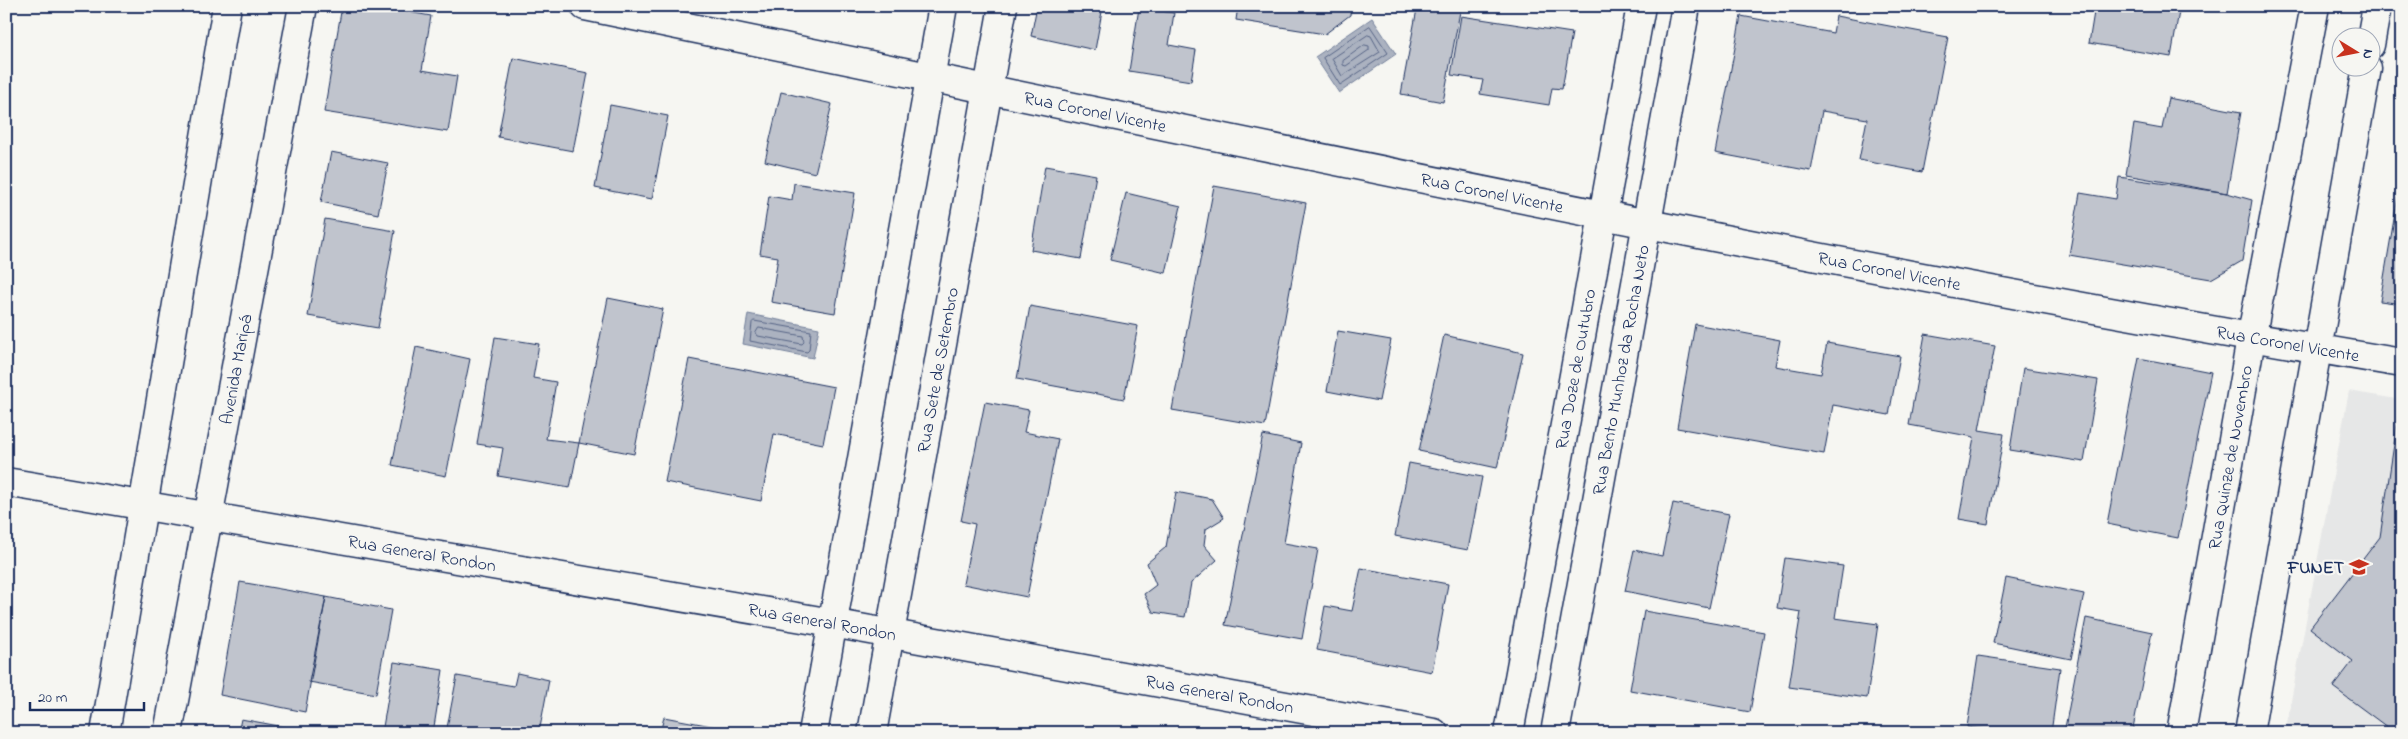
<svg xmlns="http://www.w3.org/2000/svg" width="2408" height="739" font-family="'Indie Flower',sans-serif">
	<rect width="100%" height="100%" fill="#f6f6f2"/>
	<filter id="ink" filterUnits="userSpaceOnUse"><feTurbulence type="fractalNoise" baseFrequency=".02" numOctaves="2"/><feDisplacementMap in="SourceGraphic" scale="10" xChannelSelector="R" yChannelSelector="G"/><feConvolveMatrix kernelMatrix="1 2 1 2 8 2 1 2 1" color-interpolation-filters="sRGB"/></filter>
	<g filter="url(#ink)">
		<!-- built -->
		<path fill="#e6e7e7" d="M2349 391 2402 400V733H2285Z"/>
		<!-- water -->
		<path fill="#abb2c0" stroke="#717e99" d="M1372 18 1396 54 1339 93 1315 57Z
			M748 314 819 328 813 358 743 344Z"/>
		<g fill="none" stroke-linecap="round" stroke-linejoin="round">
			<!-- shore -->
			<path stroke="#556385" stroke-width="1" d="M1370 26 1388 53 1340 85 1323 58Z
				M1368 35 1371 36 1380 52 1342 76 1332 59Z
				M1365 45 1369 46V50L1346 66 1343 65V61Z
				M754 321 811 331 809 350 807 352 750 341 752 323Z
				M759 328 803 336 804 342 802 344 758 336 756 333Z"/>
		</g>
		<!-- building -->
		<path fill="#c0c4cd" stroke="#1b2f5e" d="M342 6H374L431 16 422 70 457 76 448 132 324 112Z
			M1037 6H1103L1095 50 1031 36Z
			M1238 6H1351L1350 15 1325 34 1236 20Z
			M1400 6H1461L1443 102 1401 94 1417 9Z
			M2095 6H2180L2171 57 2089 43Z
			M1139 8 1174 13 1169 45 1196 50 1191 81 1129 71Z
			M1461 16 1572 33 1562 89 1552 88 1549 105 1480 94 1483 80 1451 75Z
			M1741 16 1833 33 1836 16 1948 37 1922 172 1859 160 1867 119 1822 111 1811 171 1715 153Z
			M513 58 588 73 573 151 498 137Z
			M781 92 832 104 815 173 765 161Z
			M2168 98 2241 112 2227 193 2126 175 2134 124 2162 129Z
			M610 105 668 116 652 199 595 188Z
			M331 152 388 163 378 214 321 202Z
			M1045 166 1096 175 1081 259 1031 250Z
			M2402 172V304L2380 301Z
			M2119 177 2227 193 2252 200 2242 261 2211 279 2069 255 2080 193 2116 199Z
			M794 183 855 193 835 313 771 302 778 257 760 254 769 196 792 200Z
			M1214 186 1306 203 1265 426 1172 410Z
			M1126 193 1181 206 1166 273 1110 260Z
			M325 219 395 231 378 328 308 316Z
			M608 298 663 309 634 454 579 443Z
			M1030 306 1138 326 1124 399 1017 379Z
			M1695 324 1780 340 1775 366 1821 374 1827 343 1900 356 1889 415 1833 405 1824 454 1677 428Z
			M1338 331 1391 340 1379 401 1327 391Z
			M1925 334 1995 346 1979 430 2004 434 1988 524 1959 519 1974 437 1909 425Z
			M1444 335 1523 353 1497 468 1419 451Z
			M495 337 539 344 533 378 556 382 546 439 579 443 570 488 498 476 503 448 477 444Z
			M416 347 470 359 446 476 392 465Z
			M2139 358 2211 372 2178 538 2107 524Z
			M689 359 834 387 823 444 774 434 761 501 665 482Z
			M2023 368 2098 380 2084 462 2010 450Z
			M985 402 1029 410 1024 432 1058 439 1027 597 963 584 975 524 961 521Z
			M2399 411 2402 412V733H2395L2333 687 2353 661 2310 628 2380 537Z
			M1263 435 1301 443 1284 543 1318 549 1302 639 1225 625Z
			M1409 463 1482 477 1468 550 1395 536Z
			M1176 492 1212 499 1224 518 1206 529 1204 545 1217 560 1191 583 1185 617 1153 612 1144 594 1156 585 1147 563 1166 547Z
			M1673 503 1729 514 1709 608 1625 591 1634 550 1662 556Z
			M1785 558 1843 566 1835 618 1878 624 1867 698 1789 687 1801 612 1777 608Z
			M1361 568 1448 584 1432 672 1317 650 1325 606 1352 611Z
			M2006 578 2084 594 2071 659 1993 643Z
			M240 582 326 597 305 712 220 695Z
			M326 597 391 610 376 694 309 682Z
			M1644 611 1764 632 1750 712 1630 690Z
			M2086 618 2152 632 2132 733H2064Z
			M1978 656 2060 668 2051 733H2009L1967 727Z
			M394 662 443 670 433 733H382Z
			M517 673 549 680 539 733H446L457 676 514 686Z
			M664 717 717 727 716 733H660Z
			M241 719 317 733H238Z"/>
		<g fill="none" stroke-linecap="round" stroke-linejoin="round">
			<defs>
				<g id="minor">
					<path id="s1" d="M585 6C1190 130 1793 261 2402 363"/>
					<path d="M2370 45 2377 6"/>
					<path id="s2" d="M6 482 832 623 1434 733"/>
					<path d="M813 733 943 6"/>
					<path id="s3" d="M872 733 1003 6"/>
					<path id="s4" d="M1509 733 1641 6"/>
					<path id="s5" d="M1555 733 1686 6"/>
					<path id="s6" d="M2181 733 2251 339 2315 6"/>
					<path d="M2249 733 2367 68"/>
				</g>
				<g id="primary">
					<path d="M105 733 227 6"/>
					<path id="s7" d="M168 733 303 6"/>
				</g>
			</defs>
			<!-- minor casing -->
			<use href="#minor" stroke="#1b2f5e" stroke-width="31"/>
			<!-- primary casing -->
			<use href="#primary" stroke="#1b2f5e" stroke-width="31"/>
			<!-- minor -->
			<use href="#minor" stroke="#f6f6f2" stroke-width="28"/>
			<!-- primary -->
			<use href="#primary" stroke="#f6f6f2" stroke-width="28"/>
		</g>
	</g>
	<!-- icons -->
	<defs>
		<symbol id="school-bare" viewBox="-9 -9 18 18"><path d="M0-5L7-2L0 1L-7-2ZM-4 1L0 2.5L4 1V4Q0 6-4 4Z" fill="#c8321e" stroke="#f6f6f2" stroke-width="2.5" paint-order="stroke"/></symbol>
	</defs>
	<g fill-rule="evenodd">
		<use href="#school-bare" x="2345" y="553" width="28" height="28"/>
	</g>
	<g text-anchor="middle" stroke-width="4.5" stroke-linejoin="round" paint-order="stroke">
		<!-- street labels -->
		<g font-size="18" fill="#1b2f5e" stroke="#f6f6f2">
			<text dy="6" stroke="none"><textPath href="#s1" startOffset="521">Rua Coronel Vicente</textPath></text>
			<text dy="6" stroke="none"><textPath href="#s1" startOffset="926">Rua Coronel Vicente</textPath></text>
			<text dy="6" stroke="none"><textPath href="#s1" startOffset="1331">Rua Coronel Vicente</textPath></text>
			<text dy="6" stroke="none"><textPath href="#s1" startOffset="1736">Rua Coronel Vicente</textPath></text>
			<text dy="6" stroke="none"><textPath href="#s7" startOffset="370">Avenida Maripá</textPath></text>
			<text dy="6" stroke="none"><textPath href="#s3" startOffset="369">Rua Sete de Setembro</textPath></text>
			<text dy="6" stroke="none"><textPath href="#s4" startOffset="370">Rua Doze de Outubro</textPath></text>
			<text dy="6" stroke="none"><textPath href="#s5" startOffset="369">Rua Bento Munhoz da Rocha Neto</textPath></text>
			<text dy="6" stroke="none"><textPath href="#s6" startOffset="280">Rua Quinze de Novembro</textPath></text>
			<text dy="6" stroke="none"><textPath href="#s2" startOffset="422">Rua General Rondon</textPath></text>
			<text dy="6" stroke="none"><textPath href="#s2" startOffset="828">Rua General Rondon</textPath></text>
			<text dy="6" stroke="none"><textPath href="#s2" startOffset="1232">Rua General Rondon</textPath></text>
		</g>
		<!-- poi labels -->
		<g font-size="18" font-weight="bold" fill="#1b2f5e" stroke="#f6f6f2" text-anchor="end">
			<text x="2344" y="573">FUNET</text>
		</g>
	</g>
	<!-- margin -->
	<rect width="2408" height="739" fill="none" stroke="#f6f6f2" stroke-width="25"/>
	<rect x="12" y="12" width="2383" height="714" fill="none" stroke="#1b2f5e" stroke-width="2" filter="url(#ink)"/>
	<!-- north arrow -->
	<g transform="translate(2356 52) rotate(100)"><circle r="24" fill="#f6f6f2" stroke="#9ea6b7"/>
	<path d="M0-4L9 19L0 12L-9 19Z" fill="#c8321e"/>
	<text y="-8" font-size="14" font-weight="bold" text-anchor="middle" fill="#1b2f5e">N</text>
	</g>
	<!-- scale -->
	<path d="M30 702v8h114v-8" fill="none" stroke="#1b2f5e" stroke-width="2.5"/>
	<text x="38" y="702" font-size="15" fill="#1b2f5e" stroke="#f6f6f2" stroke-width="4" paint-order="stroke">20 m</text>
</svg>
